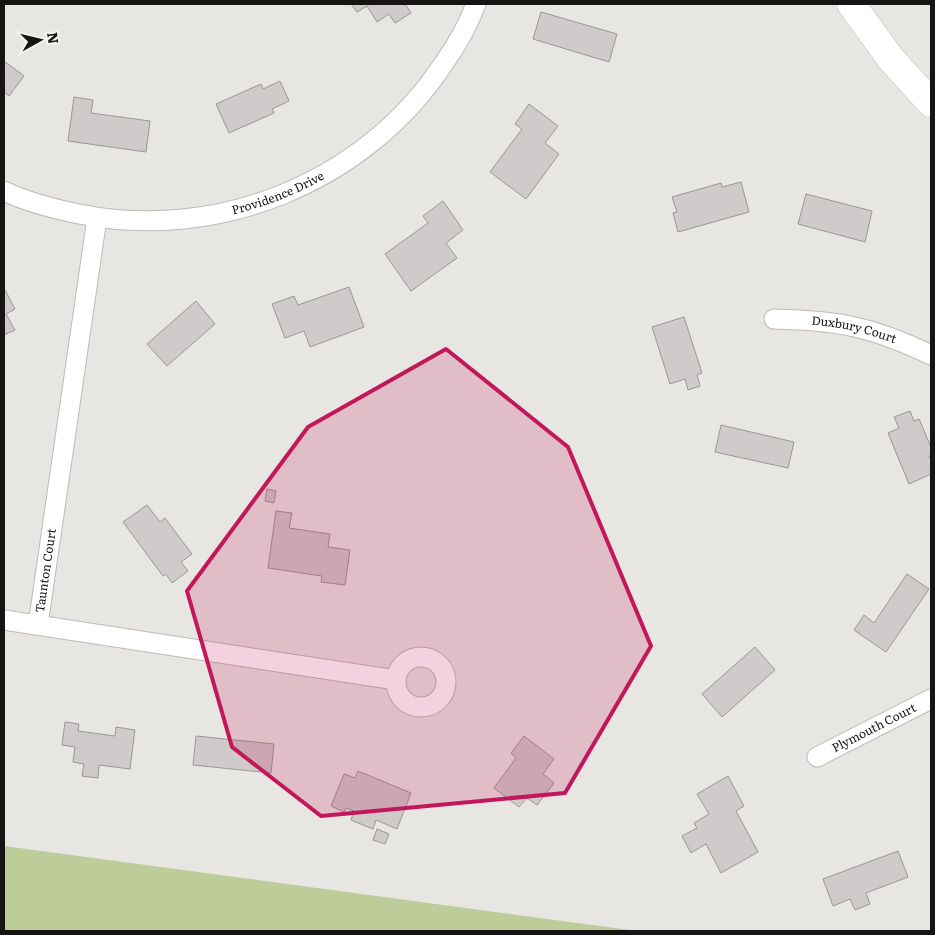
<svg xmlns="http://www.w3.org/2000/svg" width="935" height="935" font-family="Literata,serif">
	<rect width="100%" height="100%" fill="#e8e6e3"/>
	<!-- green -->
	<path fill="#bdcc98" d="M4 846 637 931H4Z"/>
	<!-- building -->
	<path fill="#cfcbca" stroke="#9a9695" d="M351 4H405L411 13 395 23 389 14 377 22 367 6 357 12Z
		M541 12 617 34 609 62 533 39Z
		M4 61 24 76 9 96 4 92Z
		M280 81 289 101 272 109 274 113 229 133 216 104 261 84 263 89Z
		M74 97 93 100 91 113 150 121 146 152 68 141Z
		M529 104 558 126 545 143 559 154 526 199 490 172 522 129 515 124Z
		M741 182 749 212 678 232 673 213 677 212 672 197 721 183 722 187Z
		M806 194 872 211 865 242 798 224Z
		M443 201 463 230 446 243 457 258 411 291 385 254 428 223 423 216Z
		M349 287 364 327 310 347 304 331 285 338 272 304 294 296 298 305Z
		M4 288 15 309 6 314 15 330 4 335Z
		M196 301 215 324 167 366 147 344Z
		M684 317 702 373 697 375 700 386 688 390 685 379 670 384 652 327Z
		M910 411 914 421 919 419 931 447V455L929 456 931 461V474L909 484 888 433 899 428 894 417Z
		M721 425 794 442 788 468 715 452Z
		M267 489 276 491 274 503 265 501Z
		M147 505 160 522 165 518 192 554 181 562 188 571 172 583 166 574 163 576 123 522Z
		M276 511 292 513 289 528 330 534 328 547 350 550 345 585 321 582 322 576 268 568Z
		M907 574 929 589 886 652 854 630 864 615 874 623Z
		M755 647 775 670 722 717 702 694Z
		M65 722 79 724 78 731 115 736 116 727 135 730 130 769 99 765 98 778 82 776 84 764 73 762 75 747 62 745Z
		M196 736 274 744 271 773 193 765Z
		M524 736 554 759 543 774 554 783 537 805 527 798 519 807 494 788 516 758 511 753Z
		M358 771 411 793 397 829 376 820 373 829 351 820 354 811 346 808 344 812 331 806 344 774 355 778Z
		M728 776 744 806 736 811 758 852 721 873 706 844 691 853 682 836 697 828 694 823 709 814 697 794Z
		M377 829 389 834 385 844 373 840Z
		M898 851 908 877 866 893 870 904 855 910 850 899 833 906 823 879Z"/>
	<g fill="none" stroke-linecap="round" stroke-linejoin="round">
		<defs>
			<g id="street">
				<path id="s1" d="M4 191C27 202 54 209 79 214 218 242 366 182 444 63 457 45 468 25 476 4"/>
				<path id="s2" d="M774 319C803 320 831 321 859 328 884 334 908 344 931 355"/>
				<path d="M4 620 396 680"/>
				<path id="s3" d="M38 625 97 218"/>
				<circle cx="421" cy="682" r="25"/>
				<path id="s4" d="M817 757 931 699"/>
			</g>
			<path id="secondary" d="M851 4 891 59 931 103"/>
		</defs>
		<!-- street casing -->
		<use href="#street" stroke="#bcbab7" stroke-width="21"/>
		<!-- secondary casing -->
		<use href="#secondary" stroke="#bcbab7" stroke-width="29"/>
		<!-- street -->
		<use href="#street" stroke="#fff" stroke-width="19"/>
		<!-- secondary -->
		<use href="#secondary" stroke="#fff" stroke-width="28"/>
	</g>
	<!-- marked area -->
	<path fill="#c2185b" fill-opacity="0.2" stroke="#c2185b" stroke-width="4" stroke-linejoin="round" d="M446 349 568 447 651 646 565 793 321 816 232 747 187 591 308 427Z"/>
	<g text-anchor="middle" stroke-width="5" stroke-linejoin="round" paint-order="stroke">
		<!-- street labels -->
		<g font-size="12" fill="#161514" stroke="#f5f3f0">
			<text dy="4" stroke="none"><textPath href="#s1" startOffset="282">Providence Drive</textPath></text>
			<text dy="4" stroke="none"><textPath href="#s2" startOffset="81">Duxbury Court</textPath></text>
			<text dy="4" stroke="none"><textPath href="#s3" startOffset="55">Taunton Court</textPath></text>
			<text dy="4" stroke="none"><textPath href="#s4" startOffset="64">Plymouth Court</textPath></text>
		</g>
	</g>
	<!-- border -->
	<rect width="935" height="935" fill="none" stroke="#161514" stroke-width="10"/>
	<!-- north arrow -->
	<g transform="translate(40 40) rotate(82)" stroke="#f5f3f0" stroke-width="4" paint-order="stroke">
	<path d="M0-4L9 19L0 12L-9 19Z" fill="#161514"/>
	<text y="-8" font-size="14" font-weight="bold" text-anchor="middle" fill="#161514">N</text>
	</g>
</svg>
